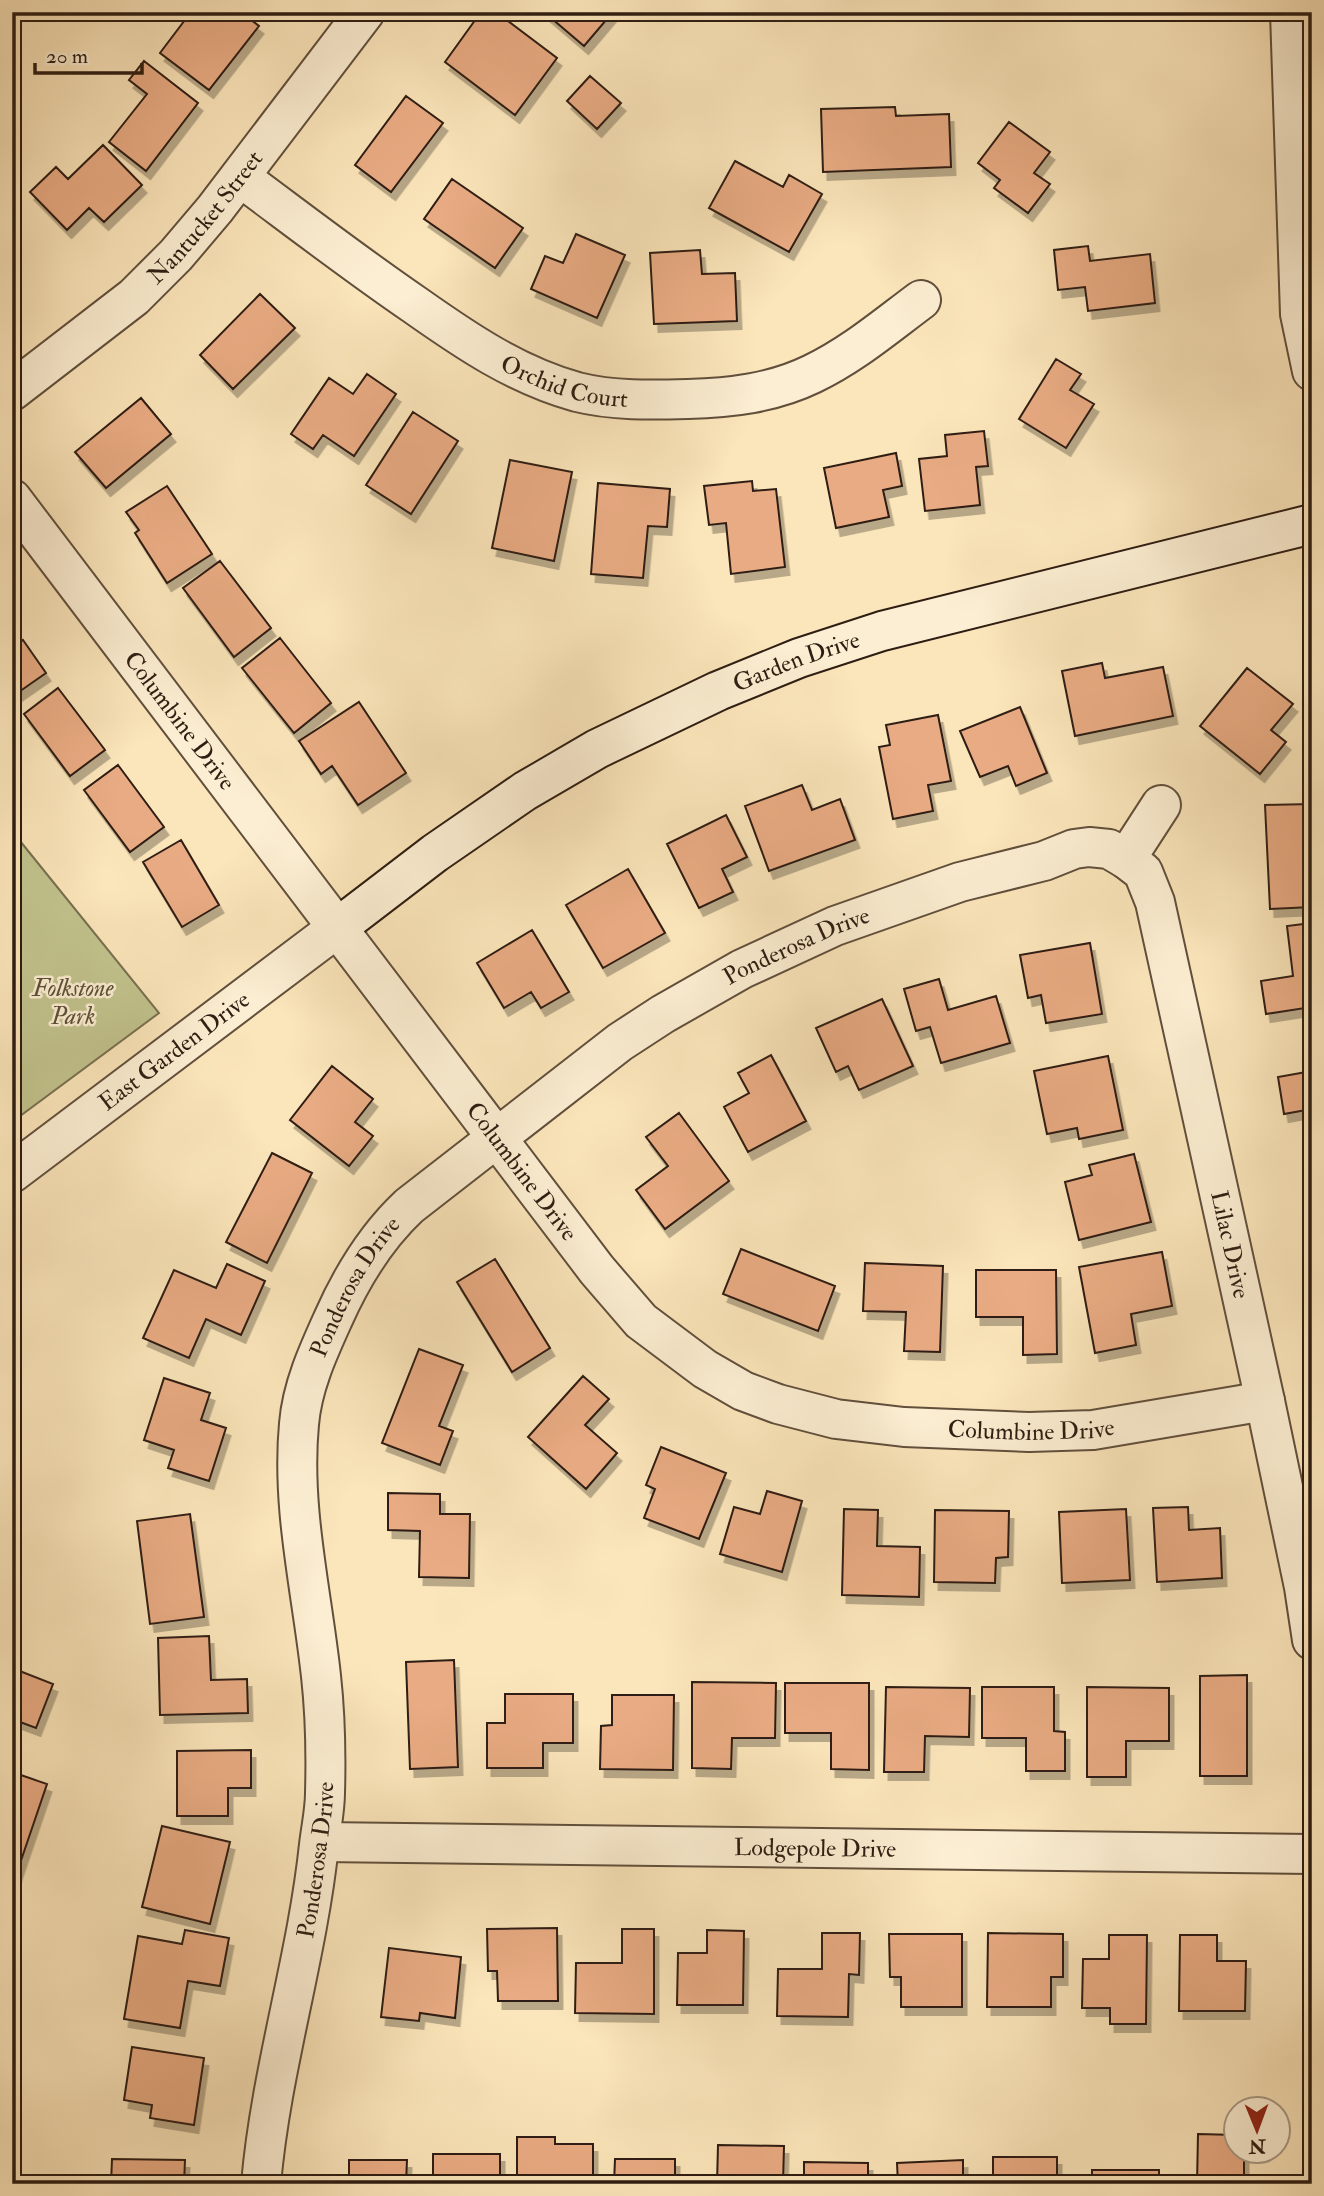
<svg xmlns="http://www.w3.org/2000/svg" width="1324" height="2196" font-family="'IM FELL Double Pica',serif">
	<defs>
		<filter id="shadow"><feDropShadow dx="4.5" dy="8" stdDeviation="0" flood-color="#0004"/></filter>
	</defs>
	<rect width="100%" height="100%" fill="#fbe5ba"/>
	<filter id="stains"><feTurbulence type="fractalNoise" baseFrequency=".00286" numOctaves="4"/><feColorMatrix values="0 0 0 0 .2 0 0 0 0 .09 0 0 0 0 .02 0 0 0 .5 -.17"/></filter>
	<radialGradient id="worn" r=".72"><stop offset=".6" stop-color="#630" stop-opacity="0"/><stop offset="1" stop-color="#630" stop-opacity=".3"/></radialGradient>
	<!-- green -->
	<path fill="#c2c38d" stroke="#787050" stroke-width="2" d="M12 831 159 1013 12 1122Z"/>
	<!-- building -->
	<path fill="#e9ab83" stroke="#2e1d12" stroke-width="2" filter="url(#shadow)" d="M191 12H241L259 26 209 90 160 53Z
		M481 12H496L557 58 515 115 445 62Z
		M544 12H613L584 46Z
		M144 61 198 103 146 171 109 142 147 94 129 80Z
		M590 76 621 103 597 129 567 101Z
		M406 96 443 123 391 192 355 165Z
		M895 107 896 116 949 114 951 167 823 172 821 109Z
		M1009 122 1050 152 1034 173 1050 184 1028 213 994 188 1000 180 978 163Z
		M103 145 142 185 104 222 89 208 67 230 30 192 56 167 68 179Z
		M735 161 783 187 789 175 822 194 789 252 709 208Z
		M452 179 523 228 495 268 424 219Z
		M576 234 625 255 597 318 531 289 545 256 563 263Z
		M1088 246 1090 261 1150 254 1155 303 1088 311 1085 287 1058 290 1054 250Z
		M700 250 702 274 735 273 737 321 654 324 650 253Z
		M260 294 295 328 233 389 200 355Z
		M1056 359 1081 374 1070 390 1094 404 1066 448 1019 419Z
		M367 374 396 394 354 456 323 435 313 449 291 434 329 378 353 394Z
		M141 398 171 434 106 488 75 452Z
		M413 412 458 441 411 514 366 485Z
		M984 431 988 466 976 467 980 505 925 511 919 459 947 456 945 435Z
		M896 453 902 486 883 490 889 517 836 528 824 468Z
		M510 460 572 472 554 561 492 548Z
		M752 481 753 491 776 489 785 567 731 574 726 523 709 525 704 486Z
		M598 483 670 489 667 527 648 526 643 578 591 574Z
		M167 486 212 554 167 583 135 533 139 530 126 512Z
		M220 561 271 628 234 657 183 588Z
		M280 638 331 703 294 733 242 668Z
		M23 640 46 673 16 694 12 689V648Z
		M1102 663 1105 678 1163 667 1173 716 1075 736 1062 671Z
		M1247 668 1293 704 1271 730 1286 742 1260 774 1200 726Z
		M58 688 105 750 70 776 24 714Z
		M359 702 406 773 358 805 332 766 321 774 299 741Z
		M1020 707 1047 773 1016 786 1008 766 980 777 960 731Z
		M938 715 951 781 928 785 933 811 893 819 879 747 890 745 886 725Z
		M118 765 164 827 130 852 84 790Z
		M802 785 812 810 840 799 855 840 769 871 745 806Z
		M1312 804V907L1270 909 1265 805Z
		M726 815 747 857 722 869 733 892 699 908 667 844Z
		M181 840 219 905 182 927 143 862Z
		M628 869 665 933 603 968 566 905Z
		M1312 923V1007L1266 1014 1261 981 1293 976 1287 926Z
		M532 930 569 992 541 1008 531 992 504 1008 477 963Z
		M1090 943 1102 1014 1046 1023 1041 995 1028 998 1020 955Z
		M939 979 948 1010 996 996 1010 1043 941 1063 930 1027 916 1031 904 989Z
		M882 999 913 1066 859 1090 848 1066 836 1072 816 1028Z
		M1312 1025V1064L1305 1026Z
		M771 1055 806 1121 748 1152 724 1107 749 1093 738 1073Z
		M1108 1056 1123 1130 1079 1139 1077 1128 1047 1134 1034 1071Z
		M332 1066 373 1099 355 1122 373 1136 349 1166 290 1120Z
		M1312 1071V1109L1284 1114 1278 1077Z
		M679 1113 729 1181 665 1229 636 1190 668 1166 646 1137Z
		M272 1153 312 1173 267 1263 226 1242Z
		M1134 1154 1151 1222 1079 1240 1065 1182 1092 1175 1089 1165Z
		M741 1249 835 1286 818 1331 723 1294Z
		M1162 1252 1172 1306 1131 1314 1136 1345 1095 1353 1079 1267Z
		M495 1259 550 1348 512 1372 457 1282Z
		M865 1263 943 1266 940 1352 904 1351 906 1312 863 1311Z
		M227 1264 265 1281 241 1335 206 1319 189 1358 143 1338 174 1270 216 1288Z
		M976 1270H1056L1057 1354 1023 1355V1317H976Z
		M419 1349 463 1365 439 1426 453 1431 440 1465 382 1443Z
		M583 1376 609 1399 585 1425 617 1453 586 1489 528 1437Z
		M164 1378 210 1393 201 1420 226 1428 209 1481 168 1468 174 1450 144 1440Z
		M661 1447 726 1473 699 1539 644 1518 655 1489 646 1485Z
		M767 1491 802 1501 782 1572 720 1554 734 1507 760 1514Z
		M388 1493 440 1494V1514H470L469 1578 419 1577 420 1531 388 1530Z
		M1188 1507 1189 1530 1220 1528 1222 1578 1157 1582 1153 1508Z
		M844 1509 878 1510 877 1546 920 1547 919 1597 842 1595Z
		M1126 1509 1130 1580 1062 1583 1059 1512Z
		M935 1510 1009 1511 1008 1557 996 1558 995 1583 934 1582Z
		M190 1514 204 1617 150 1624 137 1521Z
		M209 1636 211 1680 247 1679 248 1713 160 1715 158 1638Z
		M454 1660 458 1767 410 1769 406 1662Z
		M12 1668 53 1684 36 1728 12 1719Z
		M1247 1675V1776H1200V1676Z
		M692 1682 776 1683 775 1738H732L731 1769 692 1768Z
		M785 1683H869V1770L831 1769V1733H785Z
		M886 1687 970 1688 969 1737 925 1736 924 1772H884Z
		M982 1687H1054V1731L1065 1732V1771H1026V1738H982Z
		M1087 1687 1169 1688V1741H1126V1777H1087Z
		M505 1694H573V1743H543V1768H487V1723H505Z
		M612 1695H674L673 1770 600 1769 601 1726 612 1725Z
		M251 1750V1788H228V1816H177V1751Z
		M12 1772 47 1784 12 1887Z
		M162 1826 230 1842 210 1924 142 1907Z
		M557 1928 558 2001H498L497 1971H488L487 1929Z
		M622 1929H654V2014L575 2013 576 1963H622Z
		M185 1930 229 1938 220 1986 188 1981 180 2028 124 2019 138 1936 182 1944Z
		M707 1930 744 1931 743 2005H677L678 1953H707Z
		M822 1933H860L859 1975 849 1974 848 2017 777 2016 778 1969H822Z
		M988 1933 1063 1934V1977H1051V2007H987Z
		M889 1934H962V2007H901V1977H890Z
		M1109 1935H1147L1146 2024H1110V2008H1082L1083 1959H1109Z
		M1180 1935H1217V1961H1246L1245 2011H1179Z
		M389 1948 461 1957 455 2018 420 2013 419 2021 381 2017Z
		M132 2047 204 2058 194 2125 150 2118 152 2105 124 2100Z
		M1198 2134 1236 2135V2150H1244V2184H1197Z
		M517 2137H555V2144H593V2184H517Z
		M718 2145 784 2146 783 2184H717Z
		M433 2154H500V2184H433Z
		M993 2157H1057V2184H993Z
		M112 2159 185 2160 184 2184H111Z
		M615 2159H675V2184H614Z
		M349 2160H407L406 2184H349Z
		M963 2160V2184H898L897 2163Z
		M804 2162 868 2163V2184H804Z
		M1092 2170H1159V2184H1092Z"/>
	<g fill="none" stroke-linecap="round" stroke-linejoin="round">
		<defs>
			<g id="street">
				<path d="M1290 12 1300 314 1312 371"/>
				<path id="s1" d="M240 177C298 220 355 264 415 305 466 341 516 375 577 392 613 401 651 400 688 399 730 398 773 393 812 374 852 355 886 326 921 300"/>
				<path id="s2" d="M12 391 134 297 176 255 215 209 365 12"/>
				<path id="s3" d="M12 499 597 1270 641 1321 705 1369 743 1391 778 1404 836 1419 904 1427 1029 1432 1093 1430 1265 1401"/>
				<path d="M1126 859 1161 805"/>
				<path id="s4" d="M12 1173 337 928"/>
				<path id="s5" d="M320 1842 1312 1854"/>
				<path id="s6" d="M261 2184C271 2069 307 1959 319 1845 321 1828 325 1810 325 1793 326 1757 325 1712 321 1676 312 1592 291 1509 299 1424 302 1387 318 1352 333 1319 352 1276 375 1238 409 1206L620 1042 663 1014 742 969 835 926 960 882 1044 861 1074 849 1089 847 1109 849 1126 859 1143 872 1155 902 1265 1401 1304 1587 1312 1640"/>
			</g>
			<g id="secondary">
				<path id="s7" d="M337 928 435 853 525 791 597 749 718 691 799 658 882 631 1312 524"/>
			</g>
		</defs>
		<!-- street casing -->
		<use href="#street" stroke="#614f3c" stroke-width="42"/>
		<!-- secondary casing -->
		<use href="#secondary" stroke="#2e1d12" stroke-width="42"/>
		<!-- street -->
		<use href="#street" stroke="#fceed2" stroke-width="38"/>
		<!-- secondary -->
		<use href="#secondary" stroke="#fceed2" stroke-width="38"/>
	</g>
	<g text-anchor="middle" stroke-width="5" stroke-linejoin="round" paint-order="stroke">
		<!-- street labels -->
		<g font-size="24" fill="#2e1d12" stroke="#fceed2">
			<text dy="8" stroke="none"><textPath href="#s2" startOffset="261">Nantucket Street</textPath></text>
			<text dy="8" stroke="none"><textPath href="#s1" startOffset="387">Orchid Court</textPath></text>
			<text dy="8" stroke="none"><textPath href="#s7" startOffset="534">Garden Drive</textPath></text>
			<text dy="8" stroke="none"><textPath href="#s3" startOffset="278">Columbine Drive</textPath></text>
			<text dy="8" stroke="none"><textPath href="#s6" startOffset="1484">Ponderosa Drive</textPath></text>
			<text dy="8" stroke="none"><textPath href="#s4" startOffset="203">East Garden Drive</textPath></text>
			<text dy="8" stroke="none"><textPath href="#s3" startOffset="844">Columbine Drive</textPath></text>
			<text dy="8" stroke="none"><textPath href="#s6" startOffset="2238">Lilac Drive</textPath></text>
			<text dy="8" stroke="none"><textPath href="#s6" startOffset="917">Ponderosa Drive</textPath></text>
			<text dy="8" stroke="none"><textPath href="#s3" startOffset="1452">Columbine Drive</textPath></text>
			<text dy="8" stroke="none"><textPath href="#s5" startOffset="495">Lodgepole Drive</textPath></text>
			<text dy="8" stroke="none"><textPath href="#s6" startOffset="329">Ponderosa Drive</textPath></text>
		</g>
		<!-- park labels -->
		<g font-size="24" font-style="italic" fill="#5a4f37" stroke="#fceed2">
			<text x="73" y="996">Folkstone<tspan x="73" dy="28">Park</tspan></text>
		</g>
	</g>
	<!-- margin -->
	<rect width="1324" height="2196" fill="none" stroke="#fbe5ba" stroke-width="42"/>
	<rect x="14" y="14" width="1296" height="2168" fill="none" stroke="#2e1d12" stroke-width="3.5"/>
	<rect x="21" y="21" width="1282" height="2154" fill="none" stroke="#2e1d12" stroke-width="2"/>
	<!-- north arrow -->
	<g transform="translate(1257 2130) rotate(179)"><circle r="33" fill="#fceed2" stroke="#aa9a85" stroke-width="2"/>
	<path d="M0-5L12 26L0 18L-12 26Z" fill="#8f2418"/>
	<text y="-10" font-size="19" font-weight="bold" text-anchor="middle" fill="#2e1d12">N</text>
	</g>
	<!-- scale -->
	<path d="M35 63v10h107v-10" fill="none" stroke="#2e1d12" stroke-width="3.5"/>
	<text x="46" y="63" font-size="21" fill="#2e1d12" stroke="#fceed2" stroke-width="5" paint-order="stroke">20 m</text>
	<rect width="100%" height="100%" filter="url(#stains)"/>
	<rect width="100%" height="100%" fill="url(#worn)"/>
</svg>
